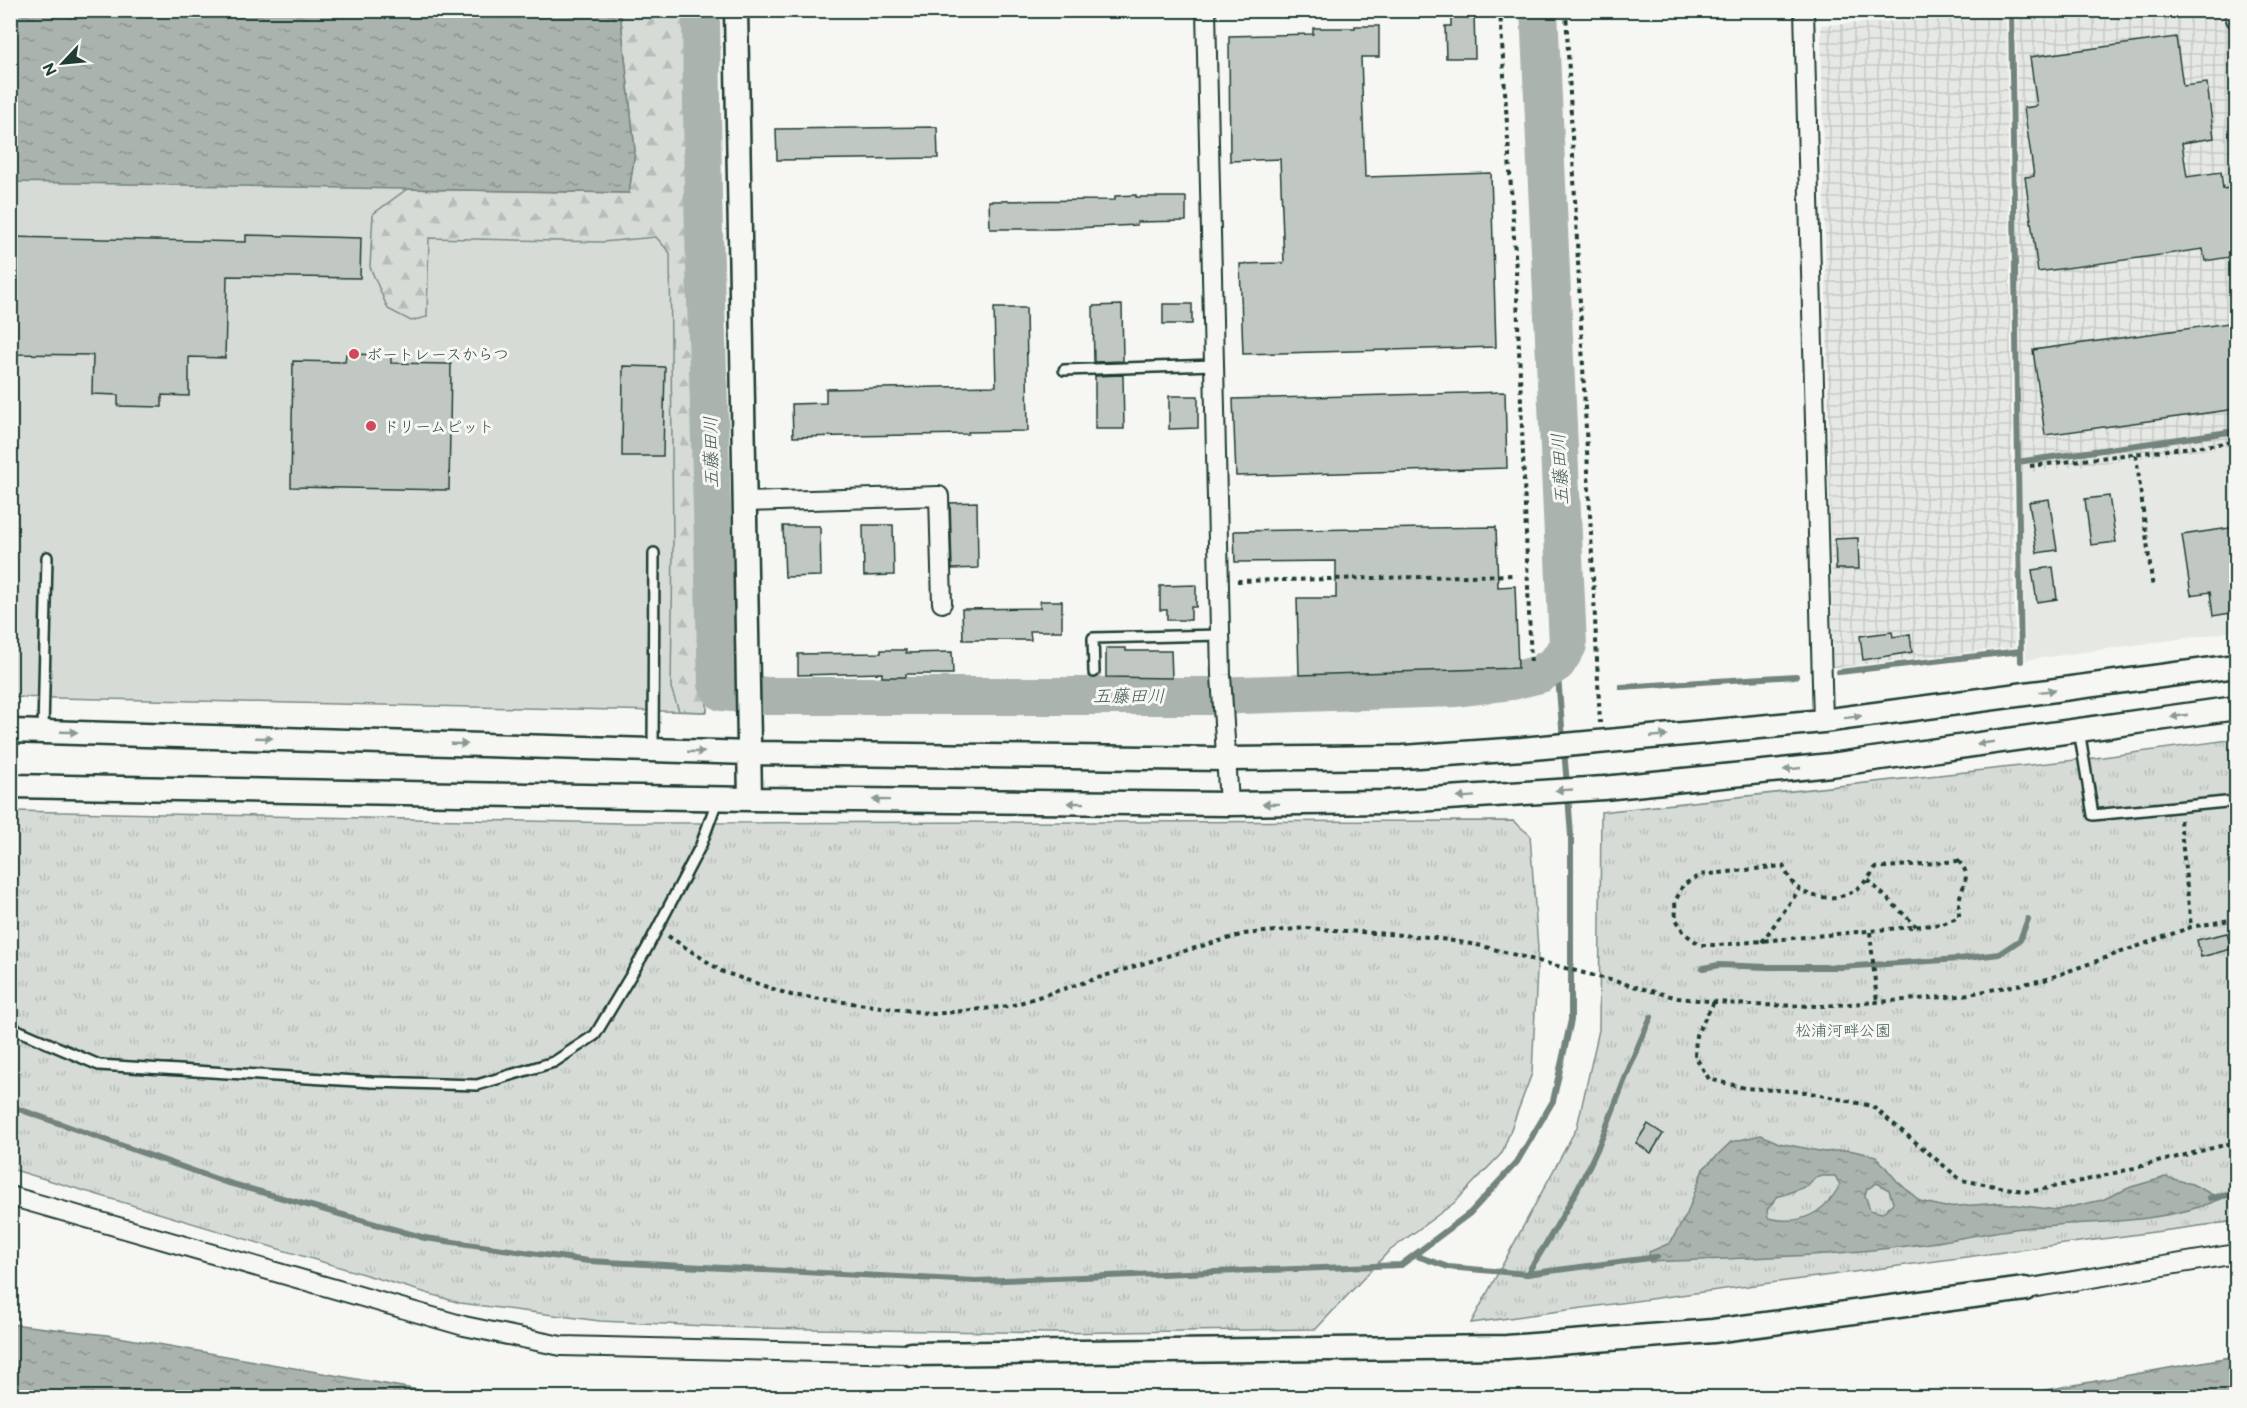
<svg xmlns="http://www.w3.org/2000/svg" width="2247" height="1408" font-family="'Balsamiq Sans','Klee One',sans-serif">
	<defs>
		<pattern id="industrial-grid" width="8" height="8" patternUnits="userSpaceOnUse" patternTransform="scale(1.5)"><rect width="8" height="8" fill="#e6e8e4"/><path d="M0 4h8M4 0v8" fill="none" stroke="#c5c8c4"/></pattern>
		<pattern id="forest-firs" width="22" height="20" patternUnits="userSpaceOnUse" patternTransform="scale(1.5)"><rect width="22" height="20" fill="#d6dbd6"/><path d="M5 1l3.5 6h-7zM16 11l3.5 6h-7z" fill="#b7bdb8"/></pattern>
		<pattern id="park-tufts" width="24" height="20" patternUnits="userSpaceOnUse" patternTransform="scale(1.5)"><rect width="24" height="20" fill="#d6dbd6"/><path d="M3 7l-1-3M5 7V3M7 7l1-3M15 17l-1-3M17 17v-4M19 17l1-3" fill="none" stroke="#b7bdb8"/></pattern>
		<pattern id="water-ripples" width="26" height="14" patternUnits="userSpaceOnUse" patternTransform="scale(1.5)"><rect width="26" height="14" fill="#aab3ae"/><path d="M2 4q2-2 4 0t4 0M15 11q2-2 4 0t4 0" fill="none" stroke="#8a938e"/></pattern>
	</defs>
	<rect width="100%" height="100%" fill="#f6f6f2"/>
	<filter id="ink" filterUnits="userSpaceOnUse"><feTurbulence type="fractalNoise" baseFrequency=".0167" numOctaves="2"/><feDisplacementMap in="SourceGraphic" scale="12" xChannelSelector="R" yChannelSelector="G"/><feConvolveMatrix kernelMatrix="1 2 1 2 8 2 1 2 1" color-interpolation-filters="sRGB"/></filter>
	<g filter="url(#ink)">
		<!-- built -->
		<path fill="#e6e8e4" d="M2236 446V631L2026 660 2020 474Z"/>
		<!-- industrial -->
		<path fill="url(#industrial-grid)" d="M2016 11H2236V446L2020 474Z
			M2006 16 2015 647 1833 668 1821 25Z"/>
		<!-- green -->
		<path fill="#d6dbd6" stroke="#7a8c85" stroke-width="1.5" d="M11 11H691L707 712 11 697Z"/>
		<!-- forest -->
		<path fill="url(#forest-firs)" stroke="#7a8c85" stroke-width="1.5" d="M620 11H691L707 712 679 711 671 688 673 543 670 253 656 237 602 242 429 238 427 317 411 321 388 309 370 267 373 214 407 189 629 193 635 151Z"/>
		<!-- park -->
		<path fill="url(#park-tufts)" stroke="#7a8c85" stroke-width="1.5" d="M2236 739V1221L1471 1323 1577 1127 1599 1030 1601 812 2103 757Z
			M11 811 622 823 1513 821 1530 835 1538 949 1532 1073 1502 1153 1454 1203 1388 1252 1316 1329 1052 1333 748 1328 600 1321 460 1303 11 1169Z"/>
		<!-- water -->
		<path fill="url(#water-ripples)" stroke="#72847d" stroke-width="1.5" fill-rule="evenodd" d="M11 10 620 11 635 151 629 193 11 182Z
			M1761 1135 1779 1143 1824 1152 1849 1150 1876 1156 1897 1181 1920 1201 1945 1207 2001 1203 2057 1210 2102 1200 2131 1187 2166 1177 2192 1184 2221 1199C2158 1226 2089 1220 2023 1228 1987 1232 1951 1241 1915 1245 1827 1257 1738 1258 1650 1262L1649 1252 1670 1243 1687 1214 1703 1169 1731 1142ZM1823 1176H1835L1840 1185C1824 1214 1801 1226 1768 1218L1767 1210 1777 1197 1808 1186 1815 1178ZM1877 1183 1889 1190 1893 1203 1882 1213 1870 1210 1865 1195 1867 1189Z
			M11 1324 107 1335 459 1397H11Z
			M2236 1356V1397H1993L2035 1392Z"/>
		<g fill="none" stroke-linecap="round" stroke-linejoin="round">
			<!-- stream -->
			<path stroke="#72847d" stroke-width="6" d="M2011 10 2021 661
				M2017 462 2236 431
				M1557 663 1563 740
				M1839 672 2020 651
				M1621 687 1796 676
				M1564 750 1567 785
				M1703 968 1719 965 1767 967H1841L1959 959 1999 954 2020 940 2028 919
				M10 1106 222 1181 425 1238 588 1261 976 1281 1401 1265 1470 1213 1517 1162 1553 1101 1571 1020V836L1568 795
				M2210 1198 2236 1194
				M1414 1255 1448 1267 1527 1274 1657 1257
				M1527 1274C1554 1232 1579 1190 1599 1145 1617 1102 1631 1059 1651 1017"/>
			<!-- river -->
			<path stroke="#aab3ae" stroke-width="38" d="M701 10 703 197 717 684 722 692 767 696H1213L1456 688 1512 681 1540 674 1557 663 1568 645 1539 10"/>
		</g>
		<!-- building -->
		<path fill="#c1c8c3" stroke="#1f3d34" stroke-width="1.5" d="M1451 10H1474L1475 58H1446L1445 26H1451Z
			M1355 26H1379V57H1361L1365 177 1491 173 1496 347 1243 354 1240 264 1284 263 1280 159 1230 161 1229 36 1313 34V28H1355Z
			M2176 37 2183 86 2207 83 2214 138 2182 143 2187 177 2221 172 2223 189 2234 187 2236 204V252L2229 253 2230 257 2205 261 2203 249 2038 272 2025 177 2034 176 2024 108 2037 106 2030 57Z
			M937 127 938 158 777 160 776 129Z
			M1136 195V197H1186V221L1137 222V225L1054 229H990L989 201 1115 200V196Z
			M246 235 361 238 360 278 227 276 225 358 189 357V396L162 395V407L118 406V395L92 394 93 355 10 354V237L246 242Z
			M1163 304H1192V324H1163Z
			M1122 305 1123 361 1094 362 1093 306Z
			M994 308H1026L1028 431 968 432V434L793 437 792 404 826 403V389L996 386Z
			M2236 322V409L2045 435 2033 350Z
			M346 354 391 355V363L451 364 449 490 291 487 293 361 345 362Z
			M623 366 665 367 663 456H622Z
			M1123 375 1124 429H1095V376Z
			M1505 392 1507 468 1236 476 1233 399Z
			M1169 396H1198V428L1169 429Z
			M2109 496 2116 542 2091 545 2085 499Z
			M2049 499 2057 550 2037 553 2029 502Z
			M977 502 978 568 952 569 950 503Z
			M863 525H893L894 575 864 576Z
			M783 526H820L821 576 785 577Z
			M1496 527 1498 587 1515 586 1518 668 1299 675 1297 598H1336V561L1235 562 1234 531Z
			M2236 527V612L2213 616 2210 592 2191 595 2182 535Z
			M1858 538 1859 569H1836L1835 539Z
			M2053 567 2057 599 2037 602 2032 570Z
			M1196 585V607H1191V620H1167V610H1160V586Z
			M1040 601H1062V631H1030L1031 640H963L962 609 1040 608Z
			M1892 632 1893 637 1910 634 1912 652 1863 660 1860 636Z
			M1106 648H1126V651H1171L1172 678 1106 677Z
			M881 650H906V653L952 652 953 674H906V677H882V673L798 675V654L881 653Z
			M2227 933 2231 949 2201 957 2197 940Z
			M1648 1124 1663 1134 1651 1153 1636 1143Z"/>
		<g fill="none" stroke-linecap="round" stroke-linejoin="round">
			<defs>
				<path id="service" d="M1064 370 1214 365
					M1094 672 1093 638 1220 635
					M2079 730 2093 815 2236 801
					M43 731 47 557
					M653 750 654 553
					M10 1027 99 1065 372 1082 477 1085 554 1062 595 1035 646 950 701 845 717 801"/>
				<path id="minor" d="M1206 10 1221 675 1229 804
					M1804 10 1823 721
					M2235 10 2236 19
					M745 502 939 496 942 603
					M10 1196 464 1326 561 1346 911 1354
					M2025 1289 2236 1254"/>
				<path id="tertiary" d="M736 10 750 799
					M10 731 750 753 1226 759 1403 757 1522 749 1823 721 2236 666
					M10 786 750 799 1229 804 1386 802 1604 788 1831 765 2236 708
					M911 1354 1507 1347 1713 1331 2025 1289"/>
			</defs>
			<!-- service casing -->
			<use href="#service" stroke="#1f3d34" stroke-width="14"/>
			<!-- minor casing -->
			<use href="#minor" stroke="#1f3d34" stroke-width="22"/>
			<!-- tertiary casing -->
			<use href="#tertiary" stroke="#1f3d34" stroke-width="27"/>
			<!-- path -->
			<path stroke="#1f3d34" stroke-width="4" stroke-dasharray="4.5 4.5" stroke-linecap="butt" d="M1500 10 1516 270 1531 666
				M1566 10 1600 723
				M2136 455 2153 589
				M2030 466 2236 442
				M1237 581 1516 575
				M2180 820 2191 927
				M1958 861C1974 875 1961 886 1959 902 1959 907 1959 912 1959 917L1943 924 1719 945H1700L1684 933 1676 919 1675 902 1683 885 1700 875 1783 866C1787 874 1792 884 1799 889 1805 894 1813 896 1821 897 1845 900 1863 889 1875 868Z
				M1868 880 1916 926
				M1870 932 1877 1002
				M668 936 723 972 791 995 934 1014 1010 1006 1167 956 1244 934 1306 928 1429 937 1482 946 1678 998 1748 1005 1823 1006 1958 996 2044 980 2191 927 2236 919
				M1762 942 1799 890
				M1714 1002 1696 1035 1695 1056 1709 1079 1745 1088 1806 1092 1872 1106 1961 1180 2029 1192 2095 1178 2236 1142"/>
			<!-- service -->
			<use href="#service" stroke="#f6f6f2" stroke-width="9"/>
			<!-- minor -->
			<use href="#minor" stroke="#f6f6f2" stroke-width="18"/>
			<!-- tertiary -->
			<use href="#tertiary" stroke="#f6f6f2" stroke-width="22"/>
		</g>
		<!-- one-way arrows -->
		<defs><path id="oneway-solid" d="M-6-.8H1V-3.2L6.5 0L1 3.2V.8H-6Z" transform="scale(1.5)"/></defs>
		<g fill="#8a9a93">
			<use href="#oneway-solid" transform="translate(2047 691) rotate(-7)"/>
			<use href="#oneway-solid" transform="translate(2179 716) rotate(172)"/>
			<use href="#oneway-solid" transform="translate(1853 717) rotate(-7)"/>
			<use href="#oneway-solid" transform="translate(69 732) rotate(2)"/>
			<use href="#oneway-solid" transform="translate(1659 736) rotate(-5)"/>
			<use href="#oneway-solid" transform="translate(264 738) rotate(2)"/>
			<use href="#oneway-solid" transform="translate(1985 743) rotate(172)"/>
			<use href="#oneway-solid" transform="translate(459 744) rotate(2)"/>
			<use href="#oneway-solid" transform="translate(696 752) rotate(2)"/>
			<use href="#oneway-solid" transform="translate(1792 769) rotate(174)"/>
			<use href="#oneway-solid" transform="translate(1564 790) rotate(177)"/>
			<use href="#oneway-solid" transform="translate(1466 797) rotate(176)"/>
			<use href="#oneway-solid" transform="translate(881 800) rotate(-179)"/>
			<use href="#oneway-solid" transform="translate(1076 803) rotate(-179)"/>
			<use href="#oneway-solid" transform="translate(1271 804) rotate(179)"/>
		</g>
	</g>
	<!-- markers -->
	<g fill="#d1495b" stroke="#f6f6f2" stroke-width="2">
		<circle cx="354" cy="354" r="6"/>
		<circle cx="371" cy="426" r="6"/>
	</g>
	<g text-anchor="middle" stroke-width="6" stroke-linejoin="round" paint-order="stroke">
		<!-- poi labels -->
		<g font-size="16" fill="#1f3d34" stroke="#f6f6f2" text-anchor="start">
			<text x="366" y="360">ボートレースからつ</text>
			<text x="383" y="432">ドリームピット</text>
		</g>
		<!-- park labels -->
		<g font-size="16" fill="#445d54" stroke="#f6f6f2">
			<text x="1843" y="1036">松浦河畔公園</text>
		</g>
		<!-- water labels -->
		<g font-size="18" font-style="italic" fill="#425a52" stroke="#f6f6f2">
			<text transform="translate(711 452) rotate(-91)" y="6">五藤田川</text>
			<text transform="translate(1560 469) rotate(-93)" y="6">五藤田川</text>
			<text x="1129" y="702">五藤田川</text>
		</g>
	</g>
	<!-- margin -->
	<rect width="2247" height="1408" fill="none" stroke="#f6f6f2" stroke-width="36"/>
	<rect x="18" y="18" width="2211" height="1372" fill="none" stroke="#1f3d34" stroke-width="2" filter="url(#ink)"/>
	<!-- north arrow -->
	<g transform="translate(63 63) rotate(244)" stroke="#f6f6f2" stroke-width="4.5" paint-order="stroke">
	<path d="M0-4.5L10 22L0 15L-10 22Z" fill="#1f3d34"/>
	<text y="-9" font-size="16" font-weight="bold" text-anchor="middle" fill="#1f3d34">N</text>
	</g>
</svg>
